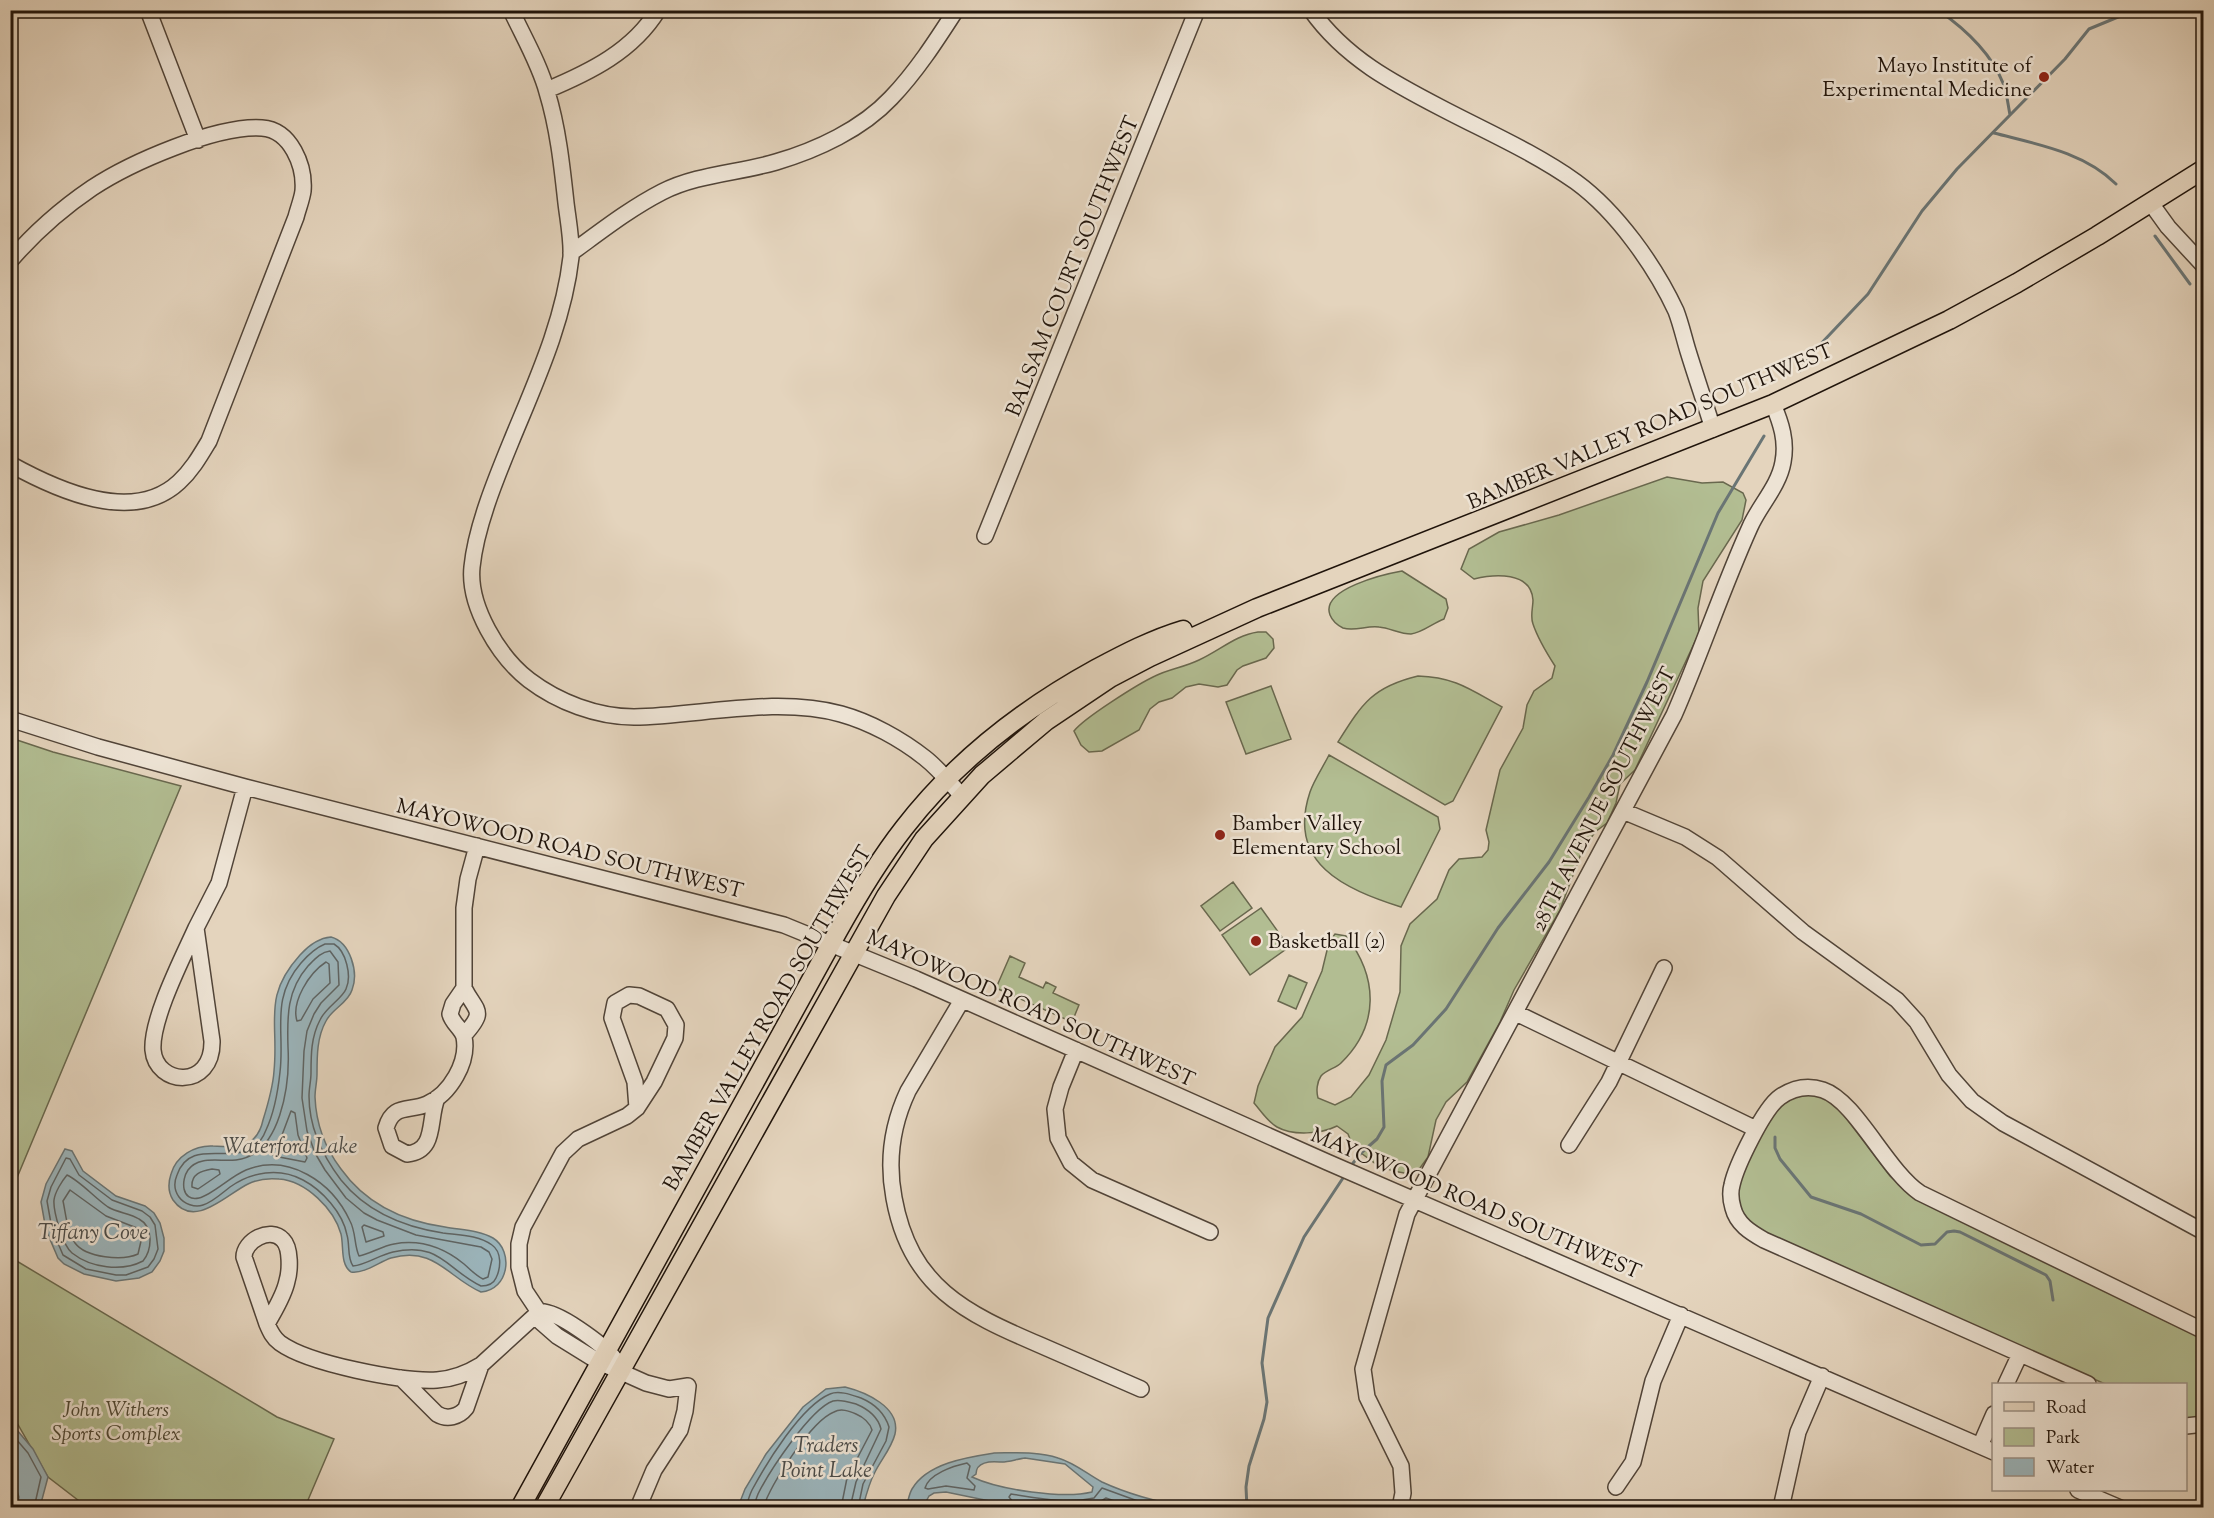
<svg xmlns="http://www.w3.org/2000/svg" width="2214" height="1518" font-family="'Sorts Mill Goudy',serif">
	<rect width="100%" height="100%" fill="#e4d4bd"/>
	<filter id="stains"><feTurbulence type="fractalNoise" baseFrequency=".00333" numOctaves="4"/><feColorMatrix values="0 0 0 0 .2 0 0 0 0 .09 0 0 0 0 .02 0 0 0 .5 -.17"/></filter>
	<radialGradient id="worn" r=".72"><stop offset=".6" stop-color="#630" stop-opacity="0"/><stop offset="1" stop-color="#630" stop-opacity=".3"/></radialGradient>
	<!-- green -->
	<path fill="#b2bd92" stroke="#69684e" stroke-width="1.5" d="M1667 477 1702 483 1723 482 1743 493 1746 500 1742 520 1703 581 1698 608 1699 633 1635 770 1620 784 1616 803 1607 823 1595 832 1582 851 1560 910 1514 990 1500 1022 1467 1082 1446 1102 1436 1120 1428 1157 1420 1168 1410 1174 1393 1171 1376 1164 1361 1153 1352 1144 1348 1134 1337 1126C1321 1134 1293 1136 1277 1127 1268 1122 1261 1111 1254 1103L1258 1086 1275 1047 1302 1017 1322 971 1329 942 1335 934 1346 936C1378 977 1380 1025 1341 1063 1336 1068 1326 1070 1321 1076 1317 1082 1316 1091 1318 1098L1335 1105 1351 1097 1369 1075 1386 1040 1400 992 1401 946 1405 936 1410 924 1437 899 1449 870 1459 859 1482 857 1488 850 1489 842 1486 830 1500 770 1523 728 1527 705 1534 691 1552 678 1555 666C1546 652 1538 639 1533 624 1530 616 1533 608 1533 600 1531 571 1494 574 1474 579L1461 569 1469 549 1499 532 1559 515Z
		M1402 571 1446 599 1448 608 1444 619C1433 623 1422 633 1411 634 1400 634 1390 628 1379 627 1367 625 1355 632 1343 628 1337 625 1332 620 1330 615 1320 589 1385 574 1402 571Z
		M1258 632H1266L1273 639 1274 648 1266 658 1243 666 1237 670 1227 685 1218 687 1199 684 1186 687 1172 698 1159 702 1150 709 1139 730 1102 751 1089 752 1081 745 1074 731C1084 718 1138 684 1155 676 1169 669 1185 667 1199 660 1219 651 1236 635 1258 632Z
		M1418 676C1455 677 1471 690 1502 707L1453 801 1445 805 1338 742C1362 704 1372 687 1418 676Z
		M1271 686 1291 739 1246 754 1226 702Z
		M11 738 53 752 181 786 11 1192Z
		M1329 755 1438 817 1440 829 1401 907C1345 889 1286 864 1310 792 1314 780 1323 767 1329 755Z
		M1233 882 1252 908 1220 931 1201 906Z
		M1261 908 1289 947 1250 975 1222 935Z
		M1010 956 1025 963 1019 977 1043 988 1046 982 1056 987 1053 993 1079 1005 1072 1022 996 988Z
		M1289 975 1307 983 1296 1009 1278 1001Z
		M1814 1095 1823 1097 1837 1106 1890 1176 1916 1199 2203 1339V1416L2186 1419V1384H2105L1767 1233C1756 1227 1745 1220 1741 1208 1738 1201 1738 1192 1739 1185 1744 1167 1768 1115 1783 1103 1792 1096 1803 1095 1814 1095Z
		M10 1257 277 1417 334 1439 305 1507H87L48 1477 17 1423 11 1416Z"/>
	<!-- water -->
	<path fill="#9bb5bc" stroke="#6a7575" stroke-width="1.5" fill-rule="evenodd" d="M331 937C350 942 359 972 352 990 348 1003 332 1009 326 1021 317 1037 317 1056 317 1074 317 1082 315 1089 315 1097 316 1123 325 1148 341 1169 366 1204 402 1221 445 1227 460 1230 479 1230 493 1238 514 1251 509 1290 481 1292 447 1277 435 1246 391 1258 379 1262 364 1274 351 1272 340 1264 344 1247 341 1234 334 1209 306 1181 279 1179 269 1178 258 1179 248 1184 227 1194 194 1230 173 1200 168 1192 168 1183 171 1174 176 1156 195 1145 213 1146 224 1146 235 1149 245 1145 255 1140 261 1130 263 1120 268 1104 273 1087 274 1071 279 1022 262 997 300 955 309 945 318 938 331 937Z
		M65 1149 72 1151 83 1171 116 1196 145 1206 154 1213 160 1223 164 1238V1251L160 1261 152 1272 139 1278 116 1281 84 1274 64 1264 58 1258 46 1230 41 1202 46 1184Z
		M845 1387C865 1392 901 1407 895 1434 892 1447 881 1460 875 1472 869 1483 866 1495 863 1507H738L745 1489 766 1454 803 1407 826 1389Z
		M11 1423 33 1449 48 1477 40 1507H17L19 1497 11 1474Z
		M994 1453C1014 1453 1038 1451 1058 1458 1075 1463 1087 1474 1102 1482 1128 1494 1158 1502 1186 1507H1045L1009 1505 946 1492 934 1493 929 1496 923 1507H906C908 1502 909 1494 912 1489 927 1463 968 1457 994 1453ZM1025 1458 1065 1464 1093 1487 1092 1492C1063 1499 1000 1490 972 1477L976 1474C976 1462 990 1461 1000 1462 1006 1463 1017 1459 1025 1458Z"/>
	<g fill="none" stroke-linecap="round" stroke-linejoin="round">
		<!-- shore -->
		<path stroke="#5e6464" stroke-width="1.5" d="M325 944H334C346 951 352 976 346 989 342 999 326 1007 320 1020 311 1037 311 1055 311 1073 311 1081 309 1088 309 1096 309 1127 322 1155 341 1180 366 1211 404 1227 443 1233 459 1235 479 1235 492 1245 502 1252 501 1268 496 1278 493 1285 487 1286 481 1286 447 1270 440 1241 393 1252 379 1255 366 1265 353 1266 347 1258 350 1245 347 1235 343 1213 322 1190 303 1180 279 1167 251 1172 230 1187 222 1193 213 1202 203 1205 195 1208 184 1204 179 1197 174 1190 174 1182 177 1175 189 1140 225 1161 248 1150 257 1146 263 1138 266 1130 274 1113 278 1091 280 1072 285 1031 270 999 301 963 308 955 315 948 325 944Z
			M330 951 338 962 339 985 321 1003 314 1014 307 1031 304 1051 302 1098 307 1131 315 1153 325 1170 346 1198 364 1213 377 1220 416 1235 481 1247 489 1252 492 1259 488 1277 483 1279C475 1275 471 1270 464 1264 443 1247 421 1239 394 1244 382 1246 370 1254 359 1256 354 1245 356 1232 350 1221 332 1182 289 1153 246 1170 231 1176 212 1195 199 1198 181 1202 181 1180 188 1170 199 1155 220 1162 236 1160 281 1155 290 1084 288 1047 287 1016 287 990 308 966 315 959 321 952 330 951Z
			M326 962 329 964 330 983 313 999 301 1020 297 1021C291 1002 309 973 326 962Z
			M291 1111 295 1113 298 1135 307 1158 305 1162 274 1156 272 1154 282 1135Z
			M66 1158 70 1159 79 1175 112 1200 142 1211 150 1217 155 1225 158 1249 154 1259 148 1267 126 1275H116L86 1269 63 1255 52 1229 47 1201 51 1187Z
			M212 1169 219 1170 220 1174 198 1189 192 1187C191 1174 201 1171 212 1169Z
			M67 1175C80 1181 95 1198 108 1207 118 1213 130 1213 139 1219 154 1227 152 1250 143 1261 122 1272 91 1268 72 1253 63 1246 53 1211 54 1200 55 1192 62 1181 67 1175Z
			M70 1190 106 1216 137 1228 141 1241 138 1254C123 1261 86 1258 75 1243 67 1231 66 1215 63 1201Z
			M364 1225 383 1232 384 1236 366 1242 362 1227Z
			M10 1432 28 1453 41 1477 34 1508
			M967 1463 970 1466 967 1478 975 1486 974 1490 946 1486 928 1489 925 1488C929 1474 953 1466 967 1463Z
			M745 1508C748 1502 749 1496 752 1490 766 1464 801 1406 830 1394 839 1390 852 1395 861 1398 875 1404 885 1414 889 1427L886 1441 863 1484 858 1508
			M753 1508C755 1503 756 1499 758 1494 769 1472 810 1409 833 1401 840 1399 849 1402 856 1404 868 1409 878 1417 881 1429L856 1482 850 1508
			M763 1508C771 1484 811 1421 834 1412 841 1408 849 1411 856 1414 863 1417 870 1423 872 1430L847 1478 841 1508
			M1014 1508 1013 1502 1009 1497 1011 1494C1038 1498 1066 1504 1094 1498L1102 1488 1157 1508
			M1072 1508 1095 1505 1106 1498 1134 1508"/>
		<!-- stream -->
		<path stroke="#6a7575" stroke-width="3" d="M1938 10C1964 28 1991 53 2003 83 2007 93 2008 105 2010 115
			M1994 133C2036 144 2084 152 2116 184
			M2155 236 2190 284
			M1800 371 1815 350 1868 294 1922 211 1957 169 2065 59 2089 29 2135 10
			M1775 1137V1148L1780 1159 1811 1197 1861 1214 1921 1245 1935 1244 1947 1232 1954 1231 1960 1232 2046 1275 2050 1281 2053 1300
			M1350 1167 1361 1153 1377 1139 1384 1127 1382 1081 1386 1065 1413 1045 1446 1009 1498 928 1549 862 1589 797 1613 755 1647 682 1718 513 1764 436
			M1247 1508 1246 1487 1249 1466 1264 1419 1267 1402 1262 1363 1268 1318 1304 1237 1345 1175"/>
		<defs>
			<path id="minor" d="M148 10 198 140
				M511 10C523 36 540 65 547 92 558 128 562 166 566 203 568 220 572 240 571 257 564 320 537 379 513 437 497 476 476 526 472 567 468 606 499 657 529 680 558 702 597 717 634 717 699 716 776 696 841 714 870 722 901 739 925 758 939 769 950 783 962 796
				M1311 10C1347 61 1399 86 1453 114 1494 135 1538 155 1576 182 1617 212 1655 266 1676 311 1681 324 1684 338 1688 351 1696 377 1705 403 1713 429
				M547 90C590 72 633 51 658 10
				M2150 202 2168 227 2204 266
				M571 253C600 232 629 209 662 192 697 174 739 173 776 162 817 150 862 129 891 98 916 72 936 41 956 10
				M10 261C34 233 61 209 92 188 130 163 216 125 262 128 291 130 305 166 303 191 302 199 298 209 296 217L209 441C200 456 192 470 179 482 133 525 57 490 10 464
				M985 536 1197 10
				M10 719 98 747 245 787 784 925 916 979 1327 1162 1994 1452
				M1623 811 1685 837 1718 858 1803 932 1897 1000 1917 1022 1949 1075 1972 1101 2003 1123 2204 1232
				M196 928 212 1041C213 1090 156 1086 153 1050 151 1019 183 957 196 928Z
				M196 928 219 883 245 787
				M464 988C476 1012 487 1010 464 1035
				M962 1000 908 1091C892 1125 887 1161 894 1198 910 1287 965 1313 1040 1345 1074 1360 1107 1374 1141 1389
				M1516 1013 1756 1129
				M1076 1050 1061 1087 1055 1109 1058 1138 1071 1163 1092 1180 1210 1232
				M437 1098C428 1120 437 1151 407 1154L392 1146 386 1128C393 1103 409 1112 427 1104 450 1094 469 1062 464 1037 462 1029 452 1023 450 1014L453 1004 464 988V908L468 879 477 846
				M637 1108 635 1082 612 1018 615 1003 629 995 639 996 667 1009 676 1025 675 1038 654 1082 637 1108 627 1116 578 1139 563 1153 523 1227 519 1244V1267L525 1291 539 1312 541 1322 557 1336 599 1362 646 1383 669 1389 688 1386 685 1411 680 1430 654 1470 638 1508
				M1569 1145 1609 1082 1664 968
				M539 1312C556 1309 603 1345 614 1358
				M267 1324C274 1311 284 1296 287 1281 290 1271 291 1248 283 1240 270 1226 244 1241 244 1257L267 1324C270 1331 273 1338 280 1343 309 1364 402 1382 437 1380 453 1379 468 1373 481 1365L539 1312
				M401 1378 437 1414C447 1420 459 1417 466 1408L481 1365
				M2006 1384 2020 1354
				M2088 1384 1764 1240C1750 1232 1737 1224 1733 1208 1731 1201 1730 1192 1732 1185 1736 1166 1764 1108 1780 1097 1793 1088 1808 1085 1823 1090 1856 1101 1886 1170 1920 1193L2204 1331
				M2186 1426 2204 1424
				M1980 1446 1994 1414
				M1616 1487 1633 1462 1653 1381 1681 1315
				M2078 1490 2120 1508
				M1400 1508 1403 1493 1401 1466 1367 1397 1363 1369 1407 1214 1674 715C1701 653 1722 589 1750 527 1759 506 1779 486 1783 462 1787 441 1781 423 1773 404
				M1781 1508 1798 1432 1822 1376"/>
			<path id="major" d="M520 1508 838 931C858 895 879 860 904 828 955 762 1023 709 1096 669 1124 654 1153 639 1183 630
				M544 1508 886 896 924 839 982 775 1046 721 1110 678 1150 657 1257 608 1773 404 1949 320 2017 283 2097 236 2204 169"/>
		</defs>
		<!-- minor casing -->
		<use href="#minor" stroke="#514438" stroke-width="18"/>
		<!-- major casing -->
		<use href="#major" stroke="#20140b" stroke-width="21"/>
		<!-- minor -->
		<use href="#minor" stroke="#ede3d4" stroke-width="15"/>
		<!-- major -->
		<use href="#major" stroke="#e4d4bd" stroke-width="18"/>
	</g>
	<!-- markers -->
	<g fill="#8f2418" stroke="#ede3d4" stroke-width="2">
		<circle cx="2044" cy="77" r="6"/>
		<circle cx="1220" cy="835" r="6"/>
		<circle cx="1256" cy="941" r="6"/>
	</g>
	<g text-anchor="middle" stroke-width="5" stroke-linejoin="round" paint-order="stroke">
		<!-- poi labels -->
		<g font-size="21" fill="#20140b" stroke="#ede3d4" text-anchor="start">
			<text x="2032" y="72" text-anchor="end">Mayo Institute of<tspan x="2032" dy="24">Experimental Medicine</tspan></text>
			<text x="1232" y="830">Bamber Valley<tspan x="1232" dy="24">Elementary School</tspan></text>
			<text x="1268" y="948">Basketball (2)</text>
		</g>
		<!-- street labels -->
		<g font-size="21" fill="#20140b" stroke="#ede3d4">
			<text transform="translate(1072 266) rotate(-68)" y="7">BALSAM COURT SOUTHWEST</text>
			<text transform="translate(1650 426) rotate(-23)" y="7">BAMBER VALLEY ROAD SOUTHWEST</text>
			<text transform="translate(1603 799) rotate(-63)" y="7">28TH AVENUE SOUTHWEST</text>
			<text transform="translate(570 848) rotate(14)" y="7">MAYOWOOD ROAD SOUTHWEST</text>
			<text transform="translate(1031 1008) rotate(24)" y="7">MAYOWOOD ROAD SOUTHWEST</text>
			<text transform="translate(767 1018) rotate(-60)" y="7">BAMBER VALLEY ROAD SOUTHWEST</text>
			<text transform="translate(1476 1203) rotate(23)" y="7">MAYOWOOD ROAD SOUTHWEST</text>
		</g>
		<!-- park labels -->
		<g font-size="21" font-style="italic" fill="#4c4734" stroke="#ede3d4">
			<text x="116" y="1416">John Withers<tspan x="116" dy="24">Sports Complex</tspan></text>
		</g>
		<!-- water labels -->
		<g font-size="22" font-style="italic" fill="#4b4c49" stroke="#ede3d4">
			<text x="290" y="1153">Waterford Lake</text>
			<text x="93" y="1239">Tiffany Cove</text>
			<text x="826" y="1452">Traders<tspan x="826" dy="25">Point Lake</tspan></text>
		</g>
	</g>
	<!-- margin -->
	<rect width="2214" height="1518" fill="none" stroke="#e4d4bd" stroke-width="36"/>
	<rect x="12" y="12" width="2190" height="1494" fill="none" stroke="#20140b" stroke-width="3"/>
	<rect x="18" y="18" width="2178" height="1482" fill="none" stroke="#20140b" stroke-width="1.5"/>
	<!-- legend -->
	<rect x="1992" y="1383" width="195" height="108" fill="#ede3d4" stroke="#9b9084" stroke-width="1.5"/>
	<rect x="2004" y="1402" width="30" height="9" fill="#e4d4bd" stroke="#9b9084" stroke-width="1.5"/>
	<text x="2046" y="1413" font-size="18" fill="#20140b">Road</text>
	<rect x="2004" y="1428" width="30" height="18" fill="#b2bd92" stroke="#9b9084" stroke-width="1.5"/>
	<text x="2046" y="1443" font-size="18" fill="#20140b">Park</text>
	<rect x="2004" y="1458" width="30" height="18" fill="#9bb5bc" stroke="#9b9084" stroke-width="1.5"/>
	<text x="2046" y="1473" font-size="18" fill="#20140b">Water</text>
	<rect width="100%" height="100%" filter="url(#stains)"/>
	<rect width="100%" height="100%" fill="url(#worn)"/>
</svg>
